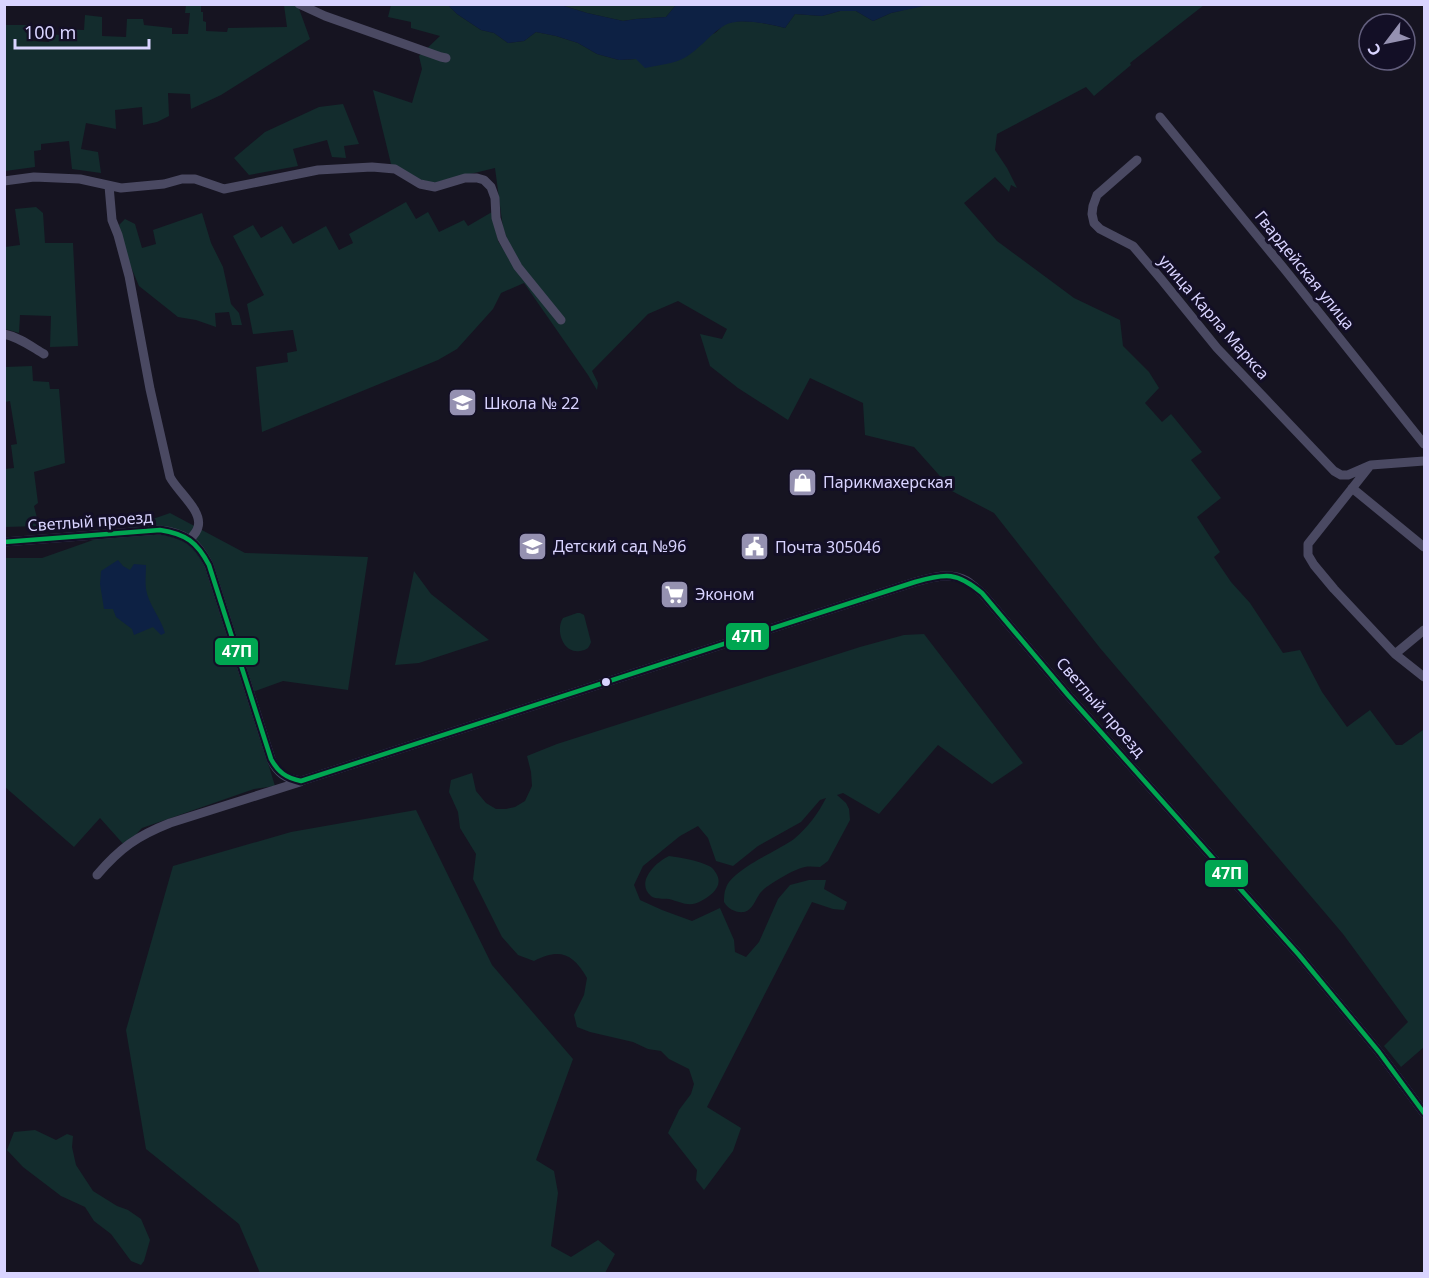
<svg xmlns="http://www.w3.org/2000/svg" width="1429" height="1278" font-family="'Noto Sans',sans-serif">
	<rect width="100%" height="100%" fill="#161421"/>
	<!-- green -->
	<path fill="#132c2d" d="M201 4V12H203V21L206 22V31L227 32 228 28 287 27 284 5 298 6 310 39 221 95 191 109 190 94 168 93 169 116 157 122 143 125 142 107 115 110 116 129 86 123 81 149 98 152 101 173 72 169 69 141 41 144V150L34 151 35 167 5 171V25H32V41L49 42 50 34 60 35 61 29 84 30 85 15 102 17V36L126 37 127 19H143L144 25 172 28V34H188L190 13H185L186 5Z
		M929 4 1204 5 1130 63 1131 65 1094 96 1086 87 997 134 995 150 1007 168 1017 188 1011 185 1009 192 995 177 964 203 997 241 1074 298 1120 320 1123 346 1149 372 1159 388 1145 403 1162 422 1171 414 1202 452 1191 460 1221 498 1197 517 1220 552 1214 557 1231 582 1250 603 1283 653 1300 650 1322 692 1347 727 1370 710 1396 745H1402L1423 730 1424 732V1047L1401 1067 1384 1046 1408 1022 1343 934 1100 648 994 513 950 490 939 475 914 447 865 435 863 403 810 378 788 420 738 388 710 366 700 334 722 339 727 329 678 301 648 314 592 371 598 383 597 390 588 375 524 283 501 293 493 309 457 349 438 360 262 432 256 367 288 362 287 353 297 351 293 330 253 334 247 304 264 295 233 236 253 225 261 238 282 226 293 244 326 226 339 250 353 243 349 234 406 202 416 219 428 212 439 232 464 220 468 226 492 212 498 241 522 278 503 228 495 168 433 183 418 179 391 164 373 90 412 103 422 69 419 56 440 36 411 28V22L388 17 391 5H448L457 14 481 30 494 33 508 43 524 41 536 32 556 36 578 43 597 54 619 60 636 59 715 33C718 31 720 28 722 26 736 16 770 24 785 28L795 14 822 16 840 11H856L873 21 891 13Z
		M561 5H676L666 17 636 19 623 21 587 13Z
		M343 104 359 144 344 146 346 158 332 157 327 140 293 149 298 166 249 175 234 158 265 132 319 107Z
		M36 207 43 213 45 243H73L78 346 50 347 51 316 20 315 19 333 5 329V247L20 245 15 209Z
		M202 213 211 243 223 267 231 304 239 313 242 325H232L229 312 215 313 216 327 196 320 178 317 139 286 128 260 119 225 125 219 135 224 142 248 156 244 153 230Z
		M32 366 33 381 49 382 50 389H59L65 463 34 472 38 503 34 506 39 526 5 527V469L14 468 11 445 17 444 10 401 5 402V367Z
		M170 513 245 553 368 557 348 690 283 681 247 694 275 786 254 789 142 828 125 846 100 818 74 847 5 787V558H42Z
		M414 571 431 594 489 640 419 663 395 665Z
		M577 613H580L584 615 591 642C589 648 587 650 580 651 563 654 555 630 563 618Z
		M924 634 1023 763 992 784 938 745 879 814 843 793 837 795 846 803 849 809 850 820 828 861 820 867C815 867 810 866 805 867 794 869 771 883 763 890 756 896 754 910 744 912 736 913 728 909 724 902 724 898 724 892 726 888 732 869 778 851 794 839 808 827 818 814 826 798L820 800 801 822 758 846 733 866 716 861 708 838 698 826 680 836 643 866 634 885 640 900 662 910 692 921 720 908 734 940 735 952 746 957 759 942 778 899 790 885 809 880H826L824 889 847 902 844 910 833 909 812 902 707 1107 741 1128 733 1151 704 1190 696 1180 697 1170 668 1133 679 1110 691 1094 694 1084 689 1069 669 1059 661 1051 648 1049 633 1042 590 1032 577 1027 574 1015 584 995 587 978C573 953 559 948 534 961L518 955 502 937 473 879 476 854 460 828 458 812 449 792 451 780 472 773 476 791 486 803 496 809H506L515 807 525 801 532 786 531 772 527 756 557 744 860 647 904 635Z
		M416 810 492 965 573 1059 536 1160 554 1171 558 1193 551 1246 571 1257 598 1240 615 1254 605 1273H260L239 1224 146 1149 126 1030 173 866 291 832Z
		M669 856C682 858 697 860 709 866 713 868 714 870 716 873 724 886 712 895 701 901 689 908 681 902 669 899 664 898 656 900 651 896 635 882 656 862 669 856Z
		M35 1130 56 1140 67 1134 73 1136 72 1147 76 1165 93 1191 117 1206 128 1210 141 1219 150 1240 144 1261 141 1265 131 1261 111 1234 94 1221 85 1207 61 1196 23 1167 7 1150 14 1132Z"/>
	<!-- water -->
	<path fill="#0d2144" d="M448 5H561L587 13 623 21 636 19 666 17 676 5H929L891 13 873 21 856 11H840L822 16 795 14 785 28C770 24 735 16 722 27 709 36 699 49 686 57 675 64 658 65 645 68L636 59 619 60 597 54 578 43 556 36 536 32 524 41 508 43 494 33 481 30 457 14Z
		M118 560 123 566 130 570 134 564 146 565C146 573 145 581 146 589 148 604 161 618 165 633L161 635 153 627 134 635 132 629 116 617 113 609H104L100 584 101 571Z"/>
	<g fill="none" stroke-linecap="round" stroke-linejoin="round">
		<!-- minor -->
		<path stroke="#4a4962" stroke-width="9" d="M299 4 325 16 441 57 446 58
			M1160 117 1286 271 1424 444
			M1137 160 1097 195 1093 206 1092 214 1094 223 1100 229 1133 246 1161 279 1217 348 1334 471 1341 475H1348L1371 465 1424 461
			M4 181 34 177 80 179 121 188 164 184 182 179H195L224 189 318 170 372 167 395 169 420 184 435 187 465 178H477L484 180 491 187 495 198 496 218 502 238 518 267 561 320
			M109 186 112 220 118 235 129 276 150 389 170 477C177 491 203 511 198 527 197 532 193 536 190 539
			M4 334C19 337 32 347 44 354
			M1369 467 1308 544V555L1314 565 1334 589 1395 654 1424 677
			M1352 488 1424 547
			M4 542 160 530C185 533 197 541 209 565L271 759C277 773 286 779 301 781L915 582C932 577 950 572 967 581 972 584 977 589 982 593L1068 695 1299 955 1379 1052 1424 1113
			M1395 654 1424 630
			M97 875C120 848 137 836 170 823L300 782"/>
		<defs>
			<path id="bus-1" d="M4 542 160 530C186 534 197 542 209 565L271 759C278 772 286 778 301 781L915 582C946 573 957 572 982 593L1068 695 1299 955 1379 1052 1424 1113"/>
		</defs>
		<!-- bus-1 casing -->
		<use href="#bus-1" stroke="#130f26" stroke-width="9"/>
		<!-- bus-1 -->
		<use href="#bus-1" stroke="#00a651" stroke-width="4.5"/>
	</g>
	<!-- icons -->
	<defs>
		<symbol id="school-square" viewBox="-11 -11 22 22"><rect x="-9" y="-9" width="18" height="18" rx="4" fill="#9591b1" stroke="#130f26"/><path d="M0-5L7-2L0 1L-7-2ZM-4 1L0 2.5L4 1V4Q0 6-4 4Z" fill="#fff"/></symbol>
		<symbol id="shop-square" viewBox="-11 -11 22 22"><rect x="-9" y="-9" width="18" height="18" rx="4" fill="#9591b1" stroke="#130f26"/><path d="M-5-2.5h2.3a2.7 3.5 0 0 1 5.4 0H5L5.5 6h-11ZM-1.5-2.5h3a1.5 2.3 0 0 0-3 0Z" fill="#fff"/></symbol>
		<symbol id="civic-square" viewBox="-11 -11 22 22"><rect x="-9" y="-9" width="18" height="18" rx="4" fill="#9591b1" stroke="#130f26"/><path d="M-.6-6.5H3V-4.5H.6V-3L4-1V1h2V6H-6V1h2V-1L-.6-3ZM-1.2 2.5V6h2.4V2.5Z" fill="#fff"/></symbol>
		<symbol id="supermarket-square" viewBox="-11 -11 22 22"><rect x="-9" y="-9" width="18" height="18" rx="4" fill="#9591b1" stroke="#130f26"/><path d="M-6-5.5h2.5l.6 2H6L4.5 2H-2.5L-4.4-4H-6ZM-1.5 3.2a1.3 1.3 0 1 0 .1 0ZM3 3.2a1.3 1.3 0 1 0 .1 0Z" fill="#fff"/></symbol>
	</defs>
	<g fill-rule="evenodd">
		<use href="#school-square" x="446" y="386" width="33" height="33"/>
		<use href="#shop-square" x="786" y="466" width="33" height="33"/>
		<use href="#school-square" x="516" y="530" width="33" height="33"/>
		<use href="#civic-square" x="738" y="530" width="33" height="33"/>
		<use href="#supermarket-square" x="658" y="578" width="33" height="33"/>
	</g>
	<!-- markers -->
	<circle fill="#d9d4ff" stroke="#130f26" stroke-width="2" cx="606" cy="682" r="5"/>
	<g text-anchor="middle" stroke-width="6" stroke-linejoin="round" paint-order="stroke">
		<!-- street labels -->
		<g font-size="16" fill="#d9d4ff" stroke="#130f26">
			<text transform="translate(1305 270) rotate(51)" y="6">Гвардейская улица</text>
			<text transform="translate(1214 317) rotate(49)" y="6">улица Карла Маркса</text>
			<text transform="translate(90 521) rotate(-4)" y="6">Светлый проезд</text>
			<text transform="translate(1101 707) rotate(49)" y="6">Светлый проезд</text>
		</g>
		<!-- poi labels -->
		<g font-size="16" fill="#d9d4ff" stroke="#130f26" text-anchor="start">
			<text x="484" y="409">Школа № 22</text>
			<text x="823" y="488">Парикмахерская</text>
			<text x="553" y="552">Детский сад №96</text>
			<text x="775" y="553">Почта 305046</text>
			<text x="695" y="600">Эконом</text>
		</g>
	</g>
	<g stroke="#130f26" stroke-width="2">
		<rect x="725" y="622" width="45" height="29" rx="6" fill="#00a651"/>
		<rect x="214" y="637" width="45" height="29" rx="6" fill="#00a651"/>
		<rect x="1204" y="859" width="45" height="29" rx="6" fill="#00a651"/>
	</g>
	<g font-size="16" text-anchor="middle" font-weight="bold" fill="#fff">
		<text x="747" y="642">47П</text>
		<text x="237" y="657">47П</text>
		<text x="1227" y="879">47П</text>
	</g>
	<!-- border -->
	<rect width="1429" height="1278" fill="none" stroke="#d9d4ff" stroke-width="12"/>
	<!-- north arrow -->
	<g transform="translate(1387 42) rotate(238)"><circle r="28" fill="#130f26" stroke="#625e7d" stroke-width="1.5"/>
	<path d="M0-4.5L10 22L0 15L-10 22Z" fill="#9591b1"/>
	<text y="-9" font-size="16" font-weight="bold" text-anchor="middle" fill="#d9d4ff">С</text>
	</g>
	<!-- scale -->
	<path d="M15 39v9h134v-9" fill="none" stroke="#d9d4ff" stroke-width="3"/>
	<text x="24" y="39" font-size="18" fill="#d9d4ff" stroke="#130f26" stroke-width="4.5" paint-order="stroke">100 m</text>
</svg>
